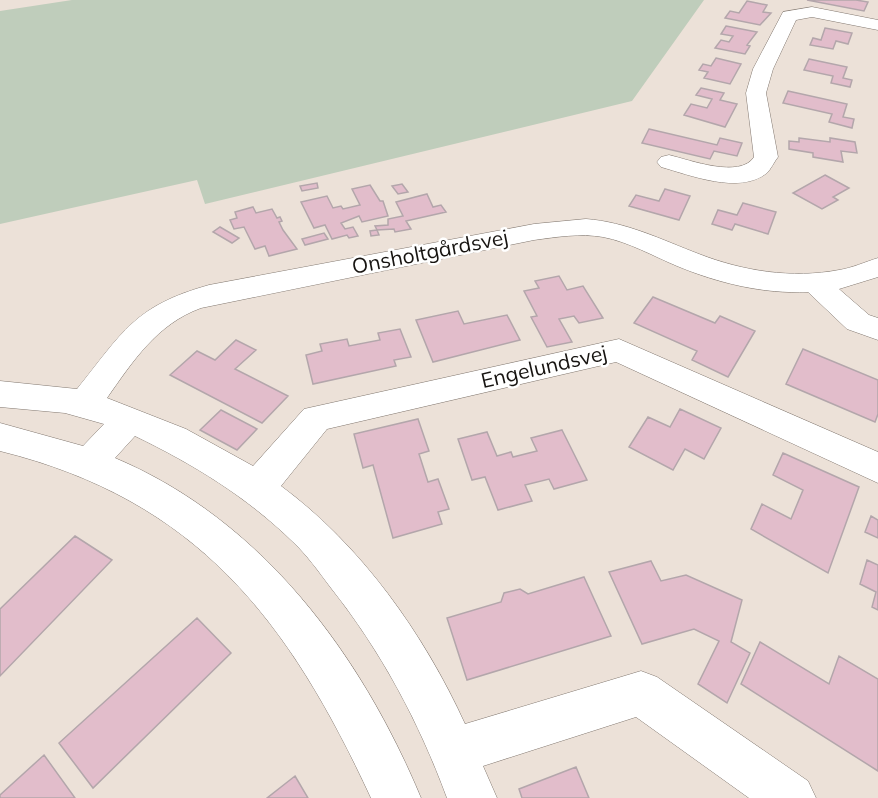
<svg xmlns="http://www.w3.org/2000/svg" width="878" height="798" font-family="Mulish,sans-serif">
	<rect width="100%" height="100%" fill="#ece1d8"/>
	<!-- green -->
	<path fill="#bfcdbb" d="M72 0H704L632 101 205 204 197 180 0 224V11Z"/>
	<!-- building -->
	<path fill="#e2bdcb" stroke="#b3a6ab" stroke-width="1.5" d="M807 0H856L868 2 864 11Z
		M747 1 767 5 763 12 771 13 760 25 725 18 730 11 739 13Z
		M726 26 757 32 747 45 750 46 745 54 715 48 721 40 729 42 733 36 721 34Z
		M825 28 852 33 848 44 836 41 833 49 810 45 813 38 821 40Z
		M716 58 741 64 730 84 704 78 708 72 699 70 703 64 711 66Z
		M809 59 847 67 843 78 852 80 850 87 831 83 833 76 804 70Z
		M701 88 724 93 720 100 737 104 725 127 684 115 691 104 707 108 712 99 696 95Z
		M788 91 847 104 843 117 854 119 852 128 829 122 832 114 783 103Z
		M649 129 717 145 720 138 742 143 737 156 714 151 710 159 642 143Z
		M799 138 830 142V138L855 142 857 153 841 151 843 162 813 157V153L789 149V141L799 142Z
		M825 175 849 188 833 197 838 200 822 209 793 193Z
		M317 183 318 188 302 191 300 186Z
		M402 184 408 192 398 194 392 186Z
		M370 185 380 201H383L388 216 362 222 359 216 341 223 345 229 353 227 358 236 349 238 347 235 332 239 325 225 314 228 301 202 327 196 333 208 341 206 343 209 360 205 352 189Z
		M665 189 690 196 679 220 629 206 636 195 659 201Z
		M427 194 433 207 441 205 446 212 406 221 411 229 395 232 394 229 377 230 379 235 371 236 370 231 377 230 375 226 388 225V219L403 216 396 202Z
		M743 203 776 212 768 234 735 224 732 230 712 224 718 210 737 215Z
		M253 207 256 213 272 209 277 218 280 217 282 221 279 222 283 230 297 249 269 256 265 246 255 249 244 227 234 229 230 220 237 218 235 212Z
		M220 227 239 238 232 243 213 232Z
		M324 233 328 239 305 245 302 239Z
		M559 276 567 290 583 286 603 318 579 323 574 316 559 319 572 342 547 347 531 317 537 316 524 291 539 288 535 281Z
		M653 297 715 323 720 316 755 331 728 377 692 360 697 351 634 323Z
		M458 311 464 324 507 315 520 340 433 362 416 320Z
		M400 329 411 357 394 360 396 366 313 384 306 355 322 351 320 344 347 339 349 346 380 340 378 333Z
		M236 340 256 350 235 369 288 396 262 423 170 375 197 351 215 360Z
		M803 349 878 380V414L875 422 786 384Z
		M680 409 721 428 704 459 685 449 673 470 629 447 648 417 670 427Z
		M221 410 257 429 237 450 200 430Z
		M418 419 429 451 419 454 428 482 438 479 449 509 438 512 442 524 393 538 373 465 363 468 354 434Z
		M562 430 587 480 554 489 549 479 525 485 532 501 498 510 485 477 472 480 458 439 487 432 497 456 511 452 513 457 537 451 531 438Z
		M783 453 859 487 828 573 751 529 762 504 791 519 803 490 773 475Z
		M871 516 878 520V538L865 532Z
		M75 536 112 560 0 676V609Z
		M867 560 878 565V610L872 607 876 592 860 584Z
		M651 561 661 581 686 575 742 600 731 642 750 653 727 703 698 684 719 641 694 629 642 644 609 572Z
		M584 577 611 636 467 680 447 618 501 602 504 593 520 589 528 594Z
		M197 618 231 653 93 788 59 743Z
		M760 642 829 684 839 656 878 679V771L741 684Z
		M44 755 75 798H0V795Z
		M576 767 589 798H522L519 789Z
		M295 776 308 798H267Z"/>
	<g fill="none" stroke-linecap="round" stroke-linejoin="round">
		<defs>
			<path id="street" d="M812 7 878 20V30L812 17 796 20 773 69 766 93 778 157C774 162 771 169 767 173 739 195 690 175 661 167L657 162 661 157 669 155C690 160 740 179 754 157L746 93 753 69 783 12Z
				M586 219C627 222 662 240 699 254 743 271 792 279 839 270 852 268 865 262 878 258V277L839 289 869 315 878 318V340L847 329 808 292C763 294 718 283 677 266 653 256 629 242 603 237 580 233 557 237 534 240L201 308C157 324 133 361 107 398L186 429 253 466 304 409 619 339 878 452V483L616 362 327 429 281 486C361 545 424 634 465 724L641 671 657 677 808 781 816 798H749L636 717 483 766 497 798H447C419 722 381 651 331 588 319 572 307 555 293 542 247 497 193 464 135 436L115 458C262 520 361 654 421 798H371C289 621 198 500 0 451V423L83 446 104 424 65 413 0 407V381L77 389C123 332 134 306 209 285L534 224Z"/>
		</defs>
		<!-- street casing -->
		<use href="#street" stroke="#827870" stroke-width="1"/>
		<!-- street -->
		<use href="#street" fill="#fff" fill-rule="evenodd"/>
	</g>
	<g text-anchor="middle" stroke-width="5" stroke-linejoin="round" paint-order="stroke">
		<!-- street labels -->
		<g font-size="21" fill="#171411" stroke="#fff">
			<text transform="translate(430 252) rotate(-11)" y="7">Onsholtgårdsvej</text>
			<text transform="translate(544 367) rotate(-13)" y="7">Engelundsvej</text>
		</g>
	</g>
</svg>
